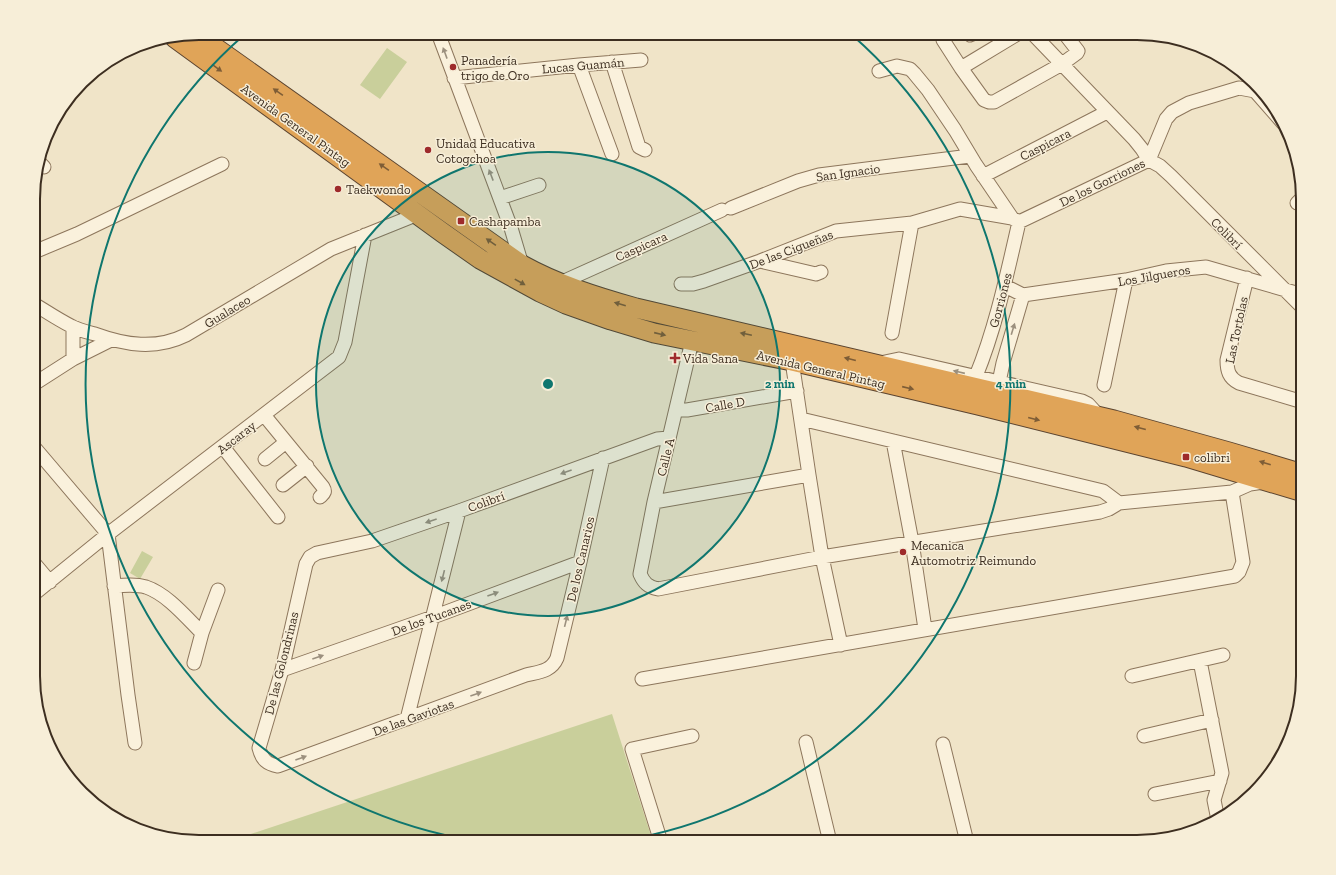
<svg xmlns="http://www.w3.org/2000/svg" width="1336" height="875" font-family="'Zilla Slab',serif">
	<rect width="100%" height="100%" fill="#f0e4c8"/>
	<!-- green -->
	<path fill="#c9cf9b" d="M387 48 407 62 380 99 360 85Z
		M142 551 153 557 140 579 130 573Z
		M612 714 653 842H227Z"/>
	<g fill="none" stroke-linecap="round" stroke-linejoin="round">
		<defs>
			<path id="minor" d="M438 33 511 228 522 265
				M1032 33 1134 139 1142 149 1149 160 1160 166 1171 176 1303 308
				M970 35 975 33
				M943 40 961 68 984 100 989 102H994L1062 64 1077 53 1078 51 1064 33
				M612 62 639 147 645 150
				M579 65 612 154
				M961 68 1019 33
				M879 71 897 66 910 69 914 73 928 90 955 130 976 165 1012 218
				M454 78 579 65 641 60
				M39 162 44 167
				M983 176 1107 112
				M500 198 539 185
				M1297 203 1303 197
				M731 208 798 181 819 175 970 156
				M1019 222 1149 160 1166 119 1172 112 1189 103 1239 88 1255 91 1283 123
				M34 252 77 234 222 164
				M760 261 816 274 821 272
				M1247 278 1227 360C1227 371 1229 378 1239 383L1303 402
				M560 283 722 210
				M681 284H693L704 281 760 261 836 231 912 223 960 209 1012 218 1019 222
				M1005 286 1023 295 1126 280 1166 271 1206 267 1303 295
				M34 304C47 312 59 320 71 326 78 330 87 332 95 334 125 345 156 350 186 335L331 249 418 214
				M73 327V359
				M892 333 912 223
				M692 341 654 502 640 574C644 583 648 587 658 589L822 557 1100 512 1109 509 1119 503 1232 492 1250 484 1264 482
				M792 361 809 475 822 557 841 645
				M880 363 899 359 1082 401 1088 404 1099 416
				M976 376C996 327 1007 274 1019 222
				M999 382 1003 363 1023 295
				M34 384 73 359 111 340
				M1104 385 1126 280
				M676 410H687L797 391
				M264 415 323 487C326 492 324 493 320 497
				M801 419 1103 491 1119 503
				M893 441 912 542 925 629
				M34 447 108 534 128 695 135 743
				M223 447 278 517
				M603 458 580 562 557 658C551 672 538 672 526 675L278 766C267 764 262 760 259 748L282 670 306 564 310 557 317 553 372 541 459 511 657 439 669 438
				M265 459 286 442
				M283 485 307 466
				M654 502 809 475
				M34 563 50 582
				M114 586C125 585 136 584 146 587 167 594 186 617 202 633
				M34 594 108 534 339 357 345 342 365 235
				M1200 661 1222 773 1214 800 1218 820
				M194 663 202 633 218 590
				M282 670 433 617 580 562
				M1132 676 1223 655
				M642 679 1235 576 1239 572 1243 562 1232 492
				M407 719 459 511
				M1144 736 1212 720
				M806 742 830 842
				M943 744 967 842
				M1155 794 1220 781
				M661 842 632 749 692 736"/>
			<path id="highway" d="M196 34 522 265C558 285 597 297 636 308L1114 420 1229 452 1303 474
				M175 38 443 233 480 259 540 292 566 304 611 320 654 333 792 361 978 405 1186 457 1303 492"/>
		</defs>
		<!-- minor casing -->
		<use href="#minor" stroke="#8d765c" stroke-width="15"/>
		<!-- highway casing -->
		<use href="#highway" stroke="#5b4430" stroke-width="21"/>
		<!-- minor -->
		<use href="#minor" stroke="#faf1dc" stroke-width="13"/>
		<!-- highway -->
		<use href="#highway" stroke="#e0a458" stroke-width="19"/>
	</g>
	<!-- one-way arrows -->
	<defs><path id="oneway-solid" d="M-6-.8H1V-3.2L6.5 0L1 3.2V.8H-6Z"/></defs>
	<g fill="#9c907e">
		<use href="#oneway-solid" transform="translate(445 53) rotate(-110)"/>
		<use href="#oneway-solid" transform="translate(491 175) rotate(-111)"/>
		<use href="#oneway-solid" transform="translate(1013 329) rotate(-73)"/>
		<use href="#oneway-solid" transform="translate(959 372) rotate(-167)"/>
		<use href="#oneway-solid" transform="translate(566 472) rotate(160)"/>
		<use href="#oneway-solid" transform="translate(431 521) rotate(161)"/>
		<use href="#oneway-solid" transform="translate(443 576) rotate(104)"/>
		<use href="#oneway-solid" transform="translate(493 594) rotate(-20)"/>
		<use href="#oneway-solid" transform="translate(566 621) rotate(-76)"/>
		<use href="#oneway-solid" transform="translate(318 657) rotate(-19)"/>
		<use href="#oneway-solid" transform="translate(476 694) rotate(-20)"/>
		<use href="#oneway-solid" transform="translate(301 758) rotate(-20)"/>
	</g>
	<g fill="#7e5d36">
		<use href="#oneway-solid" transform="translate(217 68) rotate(36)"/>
		<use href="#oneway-solid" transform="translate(278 92) rotate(-145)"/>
		<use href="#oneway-solid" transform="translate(384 167) rotate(-145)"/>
		<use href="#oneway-solid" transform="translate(491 242) rotate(-145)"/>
		<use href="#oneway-solid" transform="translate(520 282) rotate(29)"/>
		<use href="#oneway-solid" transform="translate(620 304) rotate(-164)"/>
		<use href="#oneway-solid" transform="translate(660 334) rotate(13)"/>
		<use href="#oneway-solid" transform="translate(746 334) rotate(-168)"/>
		<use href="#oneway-solid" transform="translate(850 359) rotate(-166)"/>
		<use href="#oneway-solid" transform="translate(908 388) rotate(13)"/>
		<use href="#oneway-solid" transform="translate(1034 419) rotate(14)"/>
		<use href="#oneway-solid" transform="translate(1140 428) rotate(-165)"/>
		<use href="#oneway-solid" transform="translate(1265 463) rotate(-163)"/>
	</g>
	<!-- distance rings -->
	<circle cx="548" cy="384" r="232" fill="#0f766e" fill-opacity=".12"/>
	<g fill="none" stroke="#0f766e" stroke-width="2">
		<circle cx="548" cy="384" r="232"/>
		<path d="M476 841A463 463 0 0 1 244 35M852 35A463 463 0 0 1 620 841"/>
	</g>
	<!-- markers -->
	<g fill="#9e2a2b" stroke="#f7eed8" stroke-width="1.5">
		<circle cx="453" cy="67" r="4"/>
		<circle cx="428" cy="150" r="4"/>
		<circle cx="338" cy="189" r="4"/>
		<rect x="457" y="217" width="8" height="8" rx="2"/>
		<path d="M673 352h4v4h4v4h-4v4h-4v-4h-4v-4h4z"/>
		<rect x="1182" y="453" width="8" height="8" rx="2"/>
		<circle cx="903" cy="552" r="4"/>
	</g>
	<g text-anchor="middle" stroke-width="3" stroke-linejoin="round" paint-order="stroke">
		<!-- poi labels -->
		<g font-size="13" fill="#3d2e20" stroke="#f7eed8" text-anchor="start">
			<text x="461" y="65">Panadería<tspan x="461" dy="15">trigo de Oro</tspan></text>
			<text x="436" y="148">Unidad Educativa<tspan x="436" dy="15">Cotogchoa</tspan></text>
			<text x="346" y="194">Taekwondo</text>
			<text x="469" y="226">Cashapamba</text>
			<text x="683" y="363">Vida Sana</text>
			<text x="1194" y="462">colibri</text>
			<text x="911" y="550">Mecanica<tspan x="911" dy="15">Automotriz Reimundo</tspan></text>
		</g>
		<!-- street labels -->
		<g font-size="13" fill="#3d2e20" stroke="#f7eed8">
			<text transform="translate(583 65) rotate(-5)" y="5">Lucas Guamán</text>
			<text transform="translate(296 125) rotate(36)" y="5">Avenida General Pintag</text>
			<text transform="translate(1045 144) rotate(-27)" y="5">Caspicara</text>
			<text transform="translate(848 172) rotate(-8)" y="5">San Ignacio</text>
			<text transform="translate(1102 182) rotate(-26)" y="5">De los Gorriones</text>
			<text transform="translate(1227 233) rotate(45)" y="5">Colibrí</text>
			<text transform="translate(641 246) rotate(-24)" y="5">Caspicara</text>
			<text transform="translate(791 249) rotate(-21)" y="5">De las Cigueñas</text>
			<text transform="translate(1154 275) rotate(-10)" y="5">Los Jilgueros</text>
			<text transform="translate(1000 300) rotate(-75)" y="5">Gorriones</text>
			<text transform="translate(227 311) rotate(-31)" y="5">Gualaceo</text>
			<text transform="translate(1236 330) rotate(-78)" y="5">Las Tortolas</text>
			<text transform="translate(821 369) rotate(13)" y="5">Avenida General Pintag</text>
			<text transform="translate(725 404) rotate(-10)" y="5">Calle D</text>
			<text transform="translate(236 437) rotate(-38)" y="5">Ascaray</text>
			<text transform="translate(665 457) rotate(-76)" y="5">Calle A</text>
			<text transform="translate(486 501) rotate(-20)" y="5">Colibrí</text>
			<text transform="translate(580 559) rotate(-77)" y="5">De los Canarios</text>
			<text transform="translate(431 617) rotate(-20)" y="5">De los Tucanes</text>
			<text transform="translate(281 663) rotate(-76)" y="5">De las Golondrinas</text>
			<text transform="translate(413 717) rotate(-20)" y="5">De las Gaviotas</text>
		</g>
	</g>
	<!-- crop -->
	<path d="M0 0H1336V875H0ZM199 40H1137A159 159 0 0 1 1296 199V676A159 159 0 0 1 1137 835H199A159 159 0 0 1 40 676V199A159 159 0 0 1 199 40Z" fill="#f7eed8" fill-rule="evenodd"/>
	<path fill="none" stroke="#3d2e20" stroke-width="2" d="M199 40H1137A159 159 0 0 1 1296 199V676A159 159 0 0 1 1137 835H199A159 159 0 0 1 40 676V199A159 159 0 0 1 199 40Z"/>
	<circle cx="548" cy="384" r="6" fill="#0f766e" stroke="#f7eed8" stroke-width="2"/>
	<g font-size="12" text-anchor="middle" font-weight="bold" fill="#0f766e" stroke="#f7eed8" stroke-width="3" stroke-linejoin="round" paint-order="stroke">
		<text x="780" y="388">2 min</text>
		<text x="1011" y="388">4 min</text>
	</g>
</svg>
